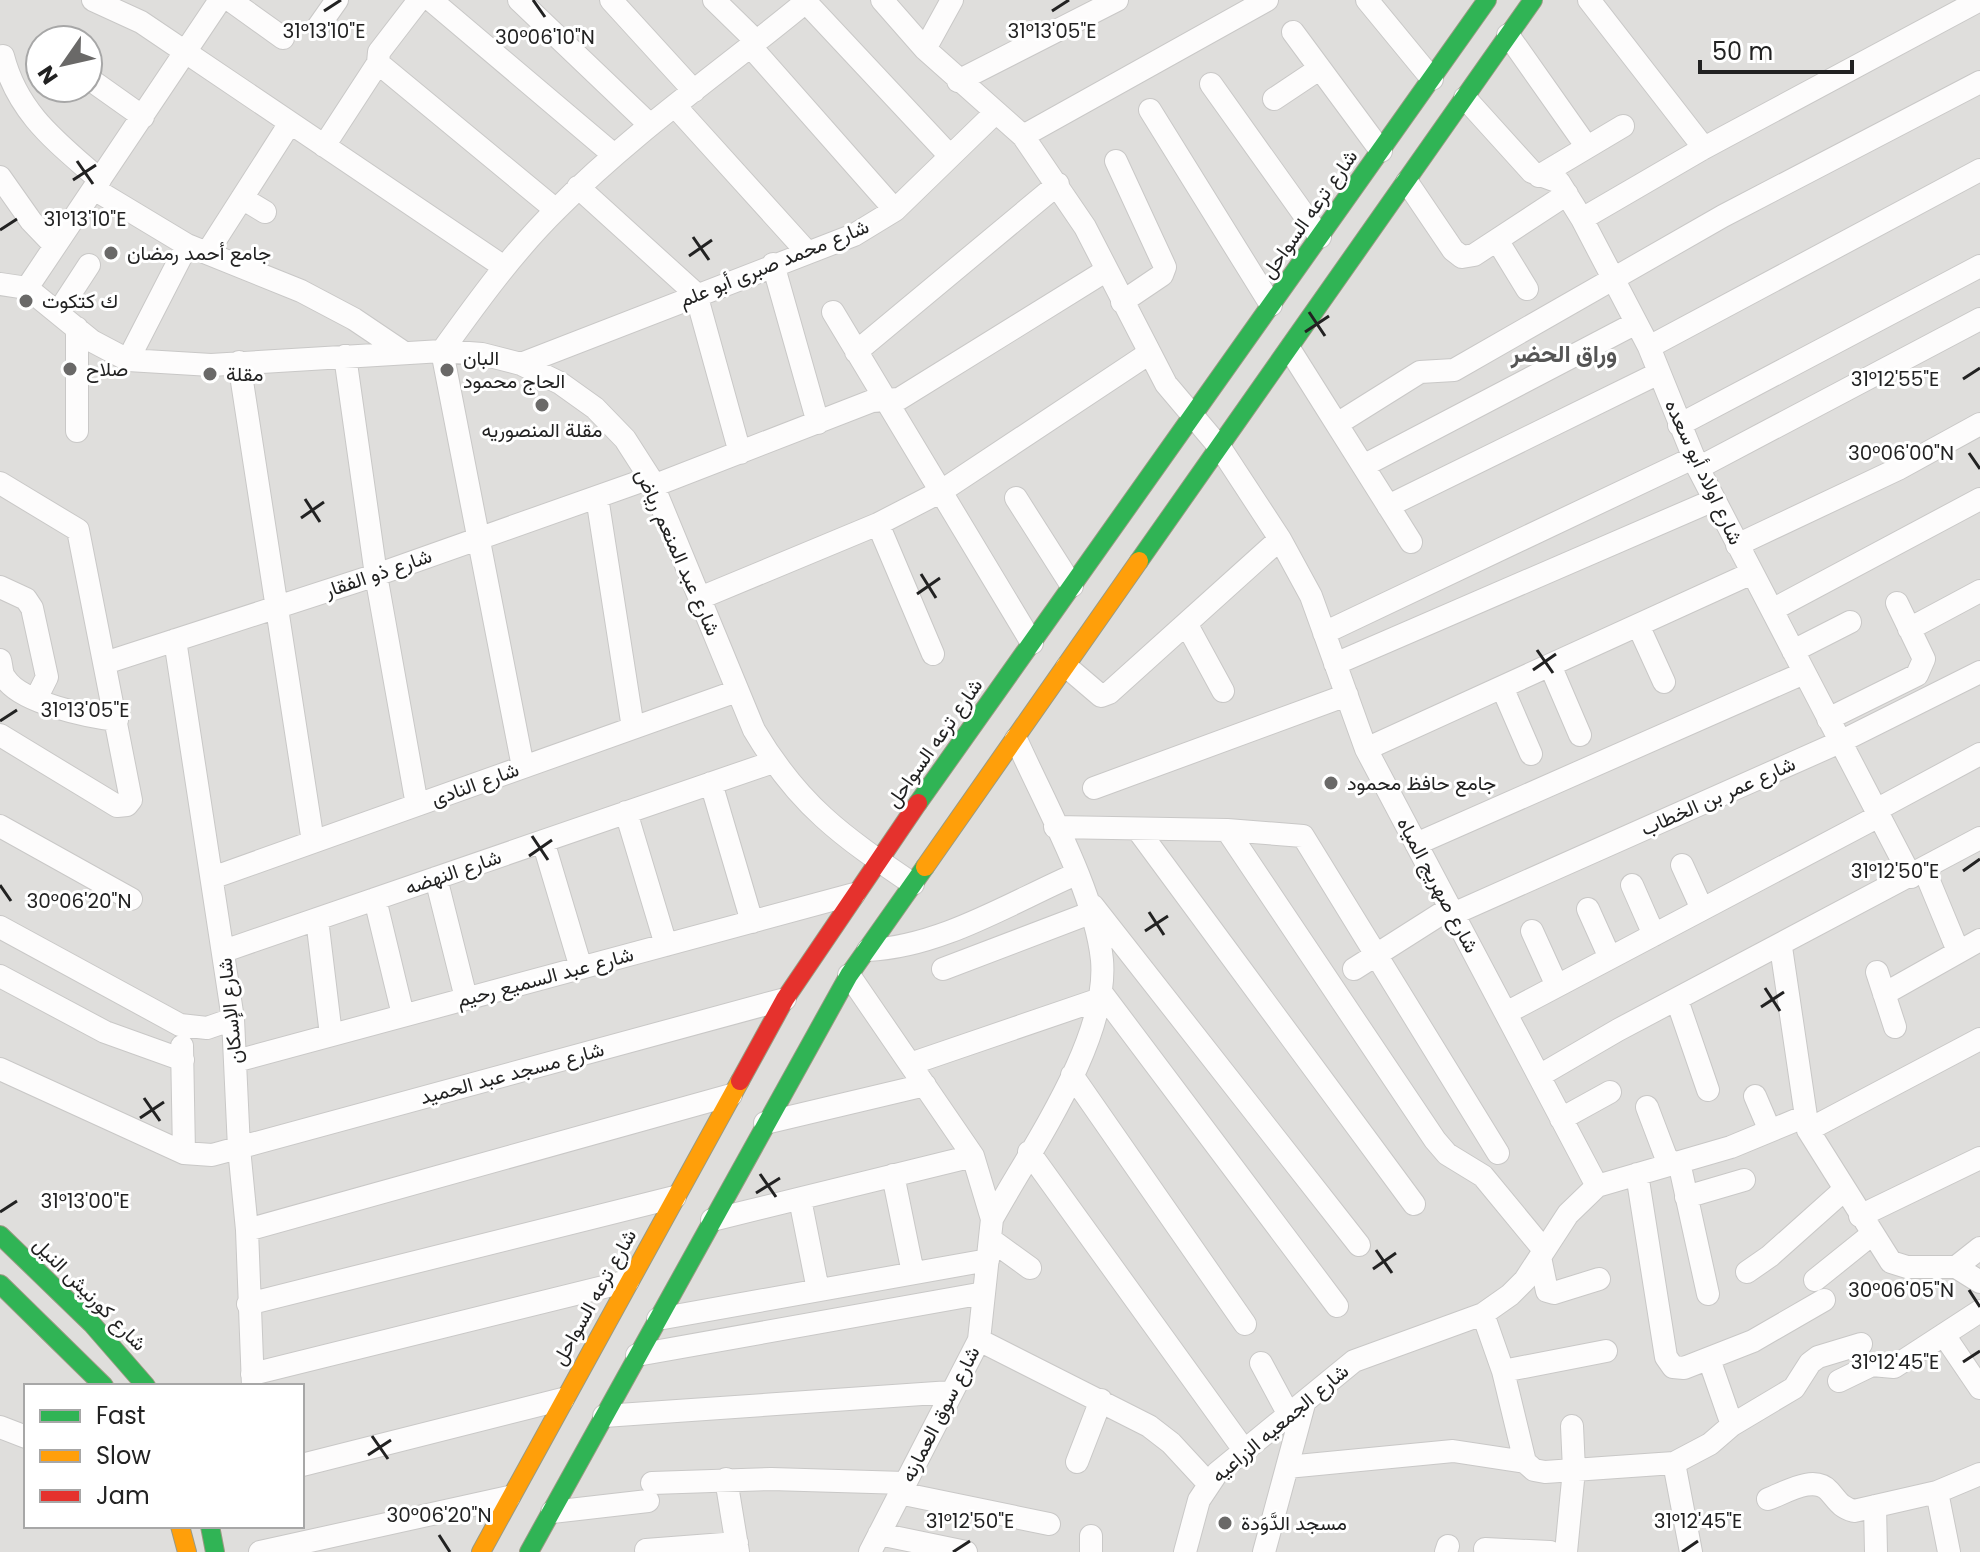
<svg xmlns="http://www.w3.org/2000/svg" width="1980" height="1552" font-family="Poppins,Vazirmatn,sans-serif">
	<rect width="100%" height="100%" fill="#f0eeeb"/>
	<!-- residential -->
	<path fill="#dfdedc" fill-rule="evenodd" d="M0 0H1980V1552H0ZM40 40H88V88H40ZM26 1386H302V1526H26Z"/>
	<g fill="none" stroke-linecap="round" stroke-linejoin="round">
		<defs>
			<path id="street" d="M93 0 141 22 504 267
				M230 0 283 38
				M419 0 379 52 378 63 556 210
				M431 0 614 155
				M519 0 650 125
				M611 0 694 91
				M714 0 757 42
				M804 0 950 156
				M882 0 925 49 1023 136 1085 227 1166 384 1221 449 1280 539 1311 596 1366 749 1597 1186
				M1367 0 1432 79
				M1589 0 1704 148
				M318 27 337 0
				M1293 32 1381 151
				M1508 35 1587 147
				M751 47 895 210
				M925 49 952 0
				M3 56C18 114 57 142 100 180
				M88 78 143 117
				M958 81 1117 0
				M1211 84 1320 237
				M1465 98 1532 172 1559 182 1582 219 1649 347 1698 468 1911 877
				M1274 99 1319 69
				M675 106 807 252
				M1150 110 1271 305
				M1023 136 1267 0
				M324 146 378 63
				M1116 161 1165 267 1162 275 1122 302
				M1539 176 1623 126
				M0 177 31 221 55 246
				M1407 182 1453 250 1462 257 1474 255 1567 194
				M578 187 696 294 740 453
				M94 189 187 245 301 291 354 319 403 352
				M242 198 265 212
				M1582 219 1704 148 1980 0
				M1497 240 1527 289
				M207 253 290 123
				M773 264 818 423
				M0 284 27 288 92 341 128 360 211 365 442 351 482 354 521 364 560 383 595 408 625 439 650 478 754 730C799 806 842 836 913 884
				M27 288 220 0
				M59 311 89 265
				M833 312 1032 643
				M1649 347 1980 170
				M1290 350 1411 542
				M856 352 1058 184
				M345 356 376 575 417 805
				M128 360 187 245
				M239 362 313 842
				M521 364 854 235 895 210 995 113
				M1337 424 1420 372 1454 370 1723 216 1980 82
				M1679 425 1980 266
				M77 431V328
				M1363 466 1636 323
				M1698 468 1980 319
				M0 483 78 530 131 800 127 805 117 806 0 735
				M653 486 872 401 899 399 1107 270
				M597 497 633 728
				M1016 498 1072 586
				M1388 506 1659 373
				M878 524 933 654
				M1737 545 1898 469 1980 424
				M0 587 26 599 32 608 47 677 36 699
				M700 598 878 524 940 492 1148 354
				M1772 610 1980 499
				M1187 625 1223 691
				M1638 625 1664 682
				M1909 629 1980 591
				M1324 633 1693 458
				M175 640 233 1019 239 1148 247 1230 253 1386
				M1793 651 1850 622
				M0 660C2 666 1 673 5 678 20 703 90 717 117 720
				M105 663 376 575 650 478
				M1335 664 1714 500
				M1550 665 1580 735
				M1067 667 1101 696 1109 693 1280 539
				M1502 687 1531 754
				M1828 719 1917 675 1924 659 1897 603
				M1366 749 1752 573
				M523 767 442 351C478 301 514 251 558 208 634 131 725 69 808 0
				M711 783 752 922
				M1094 788 1347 695
				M1876 810 1980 754
				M626 812 666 945
				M0 826 131 899
				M1055 827 1227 830 1303 836 1498 1153
				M1138 830 1414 1204
				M1227 830 1435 1140 1447 1154 1483 1176 1544 1250
				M543 841 581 968
				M1416 844 1804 673
				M1682 865 1702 909
				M1924 869 1958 951
				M212 878 737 691
				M436 878 466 998
				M1632 885 1654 935
				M375 899 403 1015
				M1093 906 1359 1245
				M1588 909 1610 958
				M1453 914 1840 742 1980 672
				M317 919 331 1035
				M0 927 180 1025 207 1028 233 1019
				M1532 931 1557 986
				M1781 947 1808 1130 1891 1262 1907 1267H1956L1980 1282
				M868 950C940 947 1010 903 1076 874
				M224 951 773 762
				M943 969 1090 913
				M1354 969 1450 908
				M1877 972 1895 1027
				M849 975 973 1156 992 1219 979 1340 870 1552
				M0 976 105 1032 183 1060
				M1101 992 1337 1306
				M1884 994 1980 940
				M1677 1000 1708 1090
				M1506 1013 1879 816
				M182 1046 184 1153
				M236 1061 854 894
				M910 1064 1100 999
				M0 1069 184 1153 212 1155 785 999
				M1072 1075 1245 1324
				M1539 1076 1618 1030 1980 838
				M1755 1096 1770 1131
				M1647 1107 1669 1165
				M1561 1119 1610 1092
				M765 1123 925 1085
				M1808 1130 1980 1039
				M1029 1152 1244 1450
				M1679 1162 1708 1294
				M1637 1174 1666 1357 1673 1367 1684 1368 1753 1341 1824 1300
				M893 1175 913 1273
				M1686 1197 1744 1180
				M800 1199 818 1290
				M1860 1216 1980 1158
				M992 1219C1030 1150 1109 1040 1102 960 1095 892 1044 802 1016 739
				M712 1220 973 1156
				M247 1230 731 1095
				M990 1239 1030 1268
				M1540 1257 1547 1291 1554 1293 1599 1279
				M1956 1267 1980 1248
				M1747 1272 1770 1256 1844 1190
				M1815 1280 1871 1235
				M248 1304 675 1197
				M1483 1314 1503 1371 1525 1462
				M658 1319 988 1260
				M1944 1335 1980 1388
				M979 1340 1149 1426 1171 1443 1208 1483
				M637 1355 984 1293
				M1709 1359 1732 1425
				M1261 1363 1289 1415
				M1503 1371 1606 1351
				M252 1374 628 1281
				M1839 1381 1872 1365 1894 1367 1980 1311
				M604 1416 951 1392
				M0 1427 26 1437
				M1077 1462 1101 1400
				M1674 1463 1691 1552
				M302 1465 563 1399
				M1287 1467 1453 1451 1525 1462 1534 1470 1545 1472 1674 1463 1710 1444 1732 1425 1794 1388 1810 1363 1818 1357 1861 1344
				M726 1479 738 1552
				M652 1483 771 1479 905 1483
				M1937 1492 1949 1552
				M899 1493 1049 1524
				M1768 1499C1785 1493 1814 1474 1829 1491 1838 1501 1840 1507 1854 1511L1937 1492 1980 1474
				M1875 1506 1876 1552
				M552 1512 648 1501
				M879 1534 966 1552
				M1091 1536V1552
				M1485 1549 1550 1552
				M646 1550 737 1543
				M260 1552 509 1497
				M1185 1552 1199 1500 1217 1473 1354 1361 1483 1314 1510 1295 1525 1280 1568 1214 1597 1186 1731 1147 1806 1116
				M1264 1552 1304 1404
				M1446 1552 1448 1546
				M1566 1552 1574 1470 1572 1426"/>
			<path id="fast" d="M1139 561 1533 0
				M918 803 1487 0
				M0 1235 92 1324 146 1386
				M0 1284 104 1386
				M210 1526 215 1552
				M529 1552 849 975 925 867"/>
			<path id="slow" d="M925 867 1139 561
				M180 1526 187 1552
				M481 1552 740 1081"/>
			<path id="jam" d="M740 1081 785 999 918 803"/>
		</defs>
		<!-- street casing -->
		<use href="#street" stroke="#c9c8c7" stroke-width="24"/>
		<!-- fast casing -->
		<use href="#fast" stroke="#999a82" stroke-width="20"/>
		<!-- slow casing -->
		<use href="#slow" stroke="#999a82" stroke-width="20"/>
		<!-- jam casing -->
		<use href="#jam" stroke="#999a82" stroke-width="20"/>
		<!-- street -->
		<use href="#street" stroke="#fdfcfc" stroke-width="22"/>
		<!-- fast -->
		<use href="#fast" stroke="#30b455" stroke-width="18"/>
		<!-- slow -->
		<use href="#slow" stroke="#ff9f0a" stroke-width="18"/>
		<!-- jam -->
		<use href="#jam" stroke="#e5322d" stroke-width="18"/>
	</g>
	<!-- ticks -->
	<path fill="none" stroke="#222" stroke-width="3" d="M533 0 545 17M324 11 341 0M1052 11 1069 0M77 161 93 184M73 180 96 165M0 230 17 219M693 237 709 260M689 256 712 240M1309 312 1325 336M1305 332 1329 316M1963 379 1980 368M1969 453 1980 469M305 499 320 522M301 518 324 502M921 574 936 598M917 594 940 578M1537 650 1553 673M1533 670 1556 654M0 721 17 710M532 836 548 860M529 856 552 840M1963 871 1980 859M0 885 11 901M1149 912 1164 935M1145 931 1168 916M1765 988 1780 1011M1761 1007 1784 992M144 1098 160 1121M140 1118 164 1102M760 1174 776 1197M756 1193 780 1178M0 1212 17 1201M1376 1250 1392 1273M1373 1269 1396 1253M1969 1290 1980 1307M1963 1362 1980 1351M372 1436 388 1459M368 1455 391 1440M439 1535 450 1552M953 1552 970 1541M1682 1552 1698 1541"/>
	<!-- markers -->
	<g fill="#6a6968" stroke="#fff" stroke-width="3">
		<circle cx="111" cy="253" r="8"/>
		<circle cx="26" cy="301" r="8"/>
		<circle cx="70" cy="369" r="8"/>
		<circle cx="447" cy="370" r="8"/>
		<circle cx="210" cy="374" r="8"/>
		<circle cx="542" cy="405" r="8"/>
		<circle cx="1331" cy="783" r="8"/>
		<circle cx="1225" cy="1523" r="8"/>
	</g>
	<g text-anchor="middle" stroke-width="6" stroke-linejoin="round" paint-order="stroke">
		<!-- street labels -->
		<g font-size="20" fill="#222" stroke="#fff">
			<text transform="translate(1309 214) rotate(-55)" y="7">شارع ترعه السواحل</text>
			<text transform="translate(774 263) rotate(-22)" y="7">شارع محمد صبرى أبو علم</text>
			<text transform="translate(1704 472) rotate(65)" y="7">شارع اولاد أبو سعده</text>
			<text transform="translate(678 552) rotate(66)" y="7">شارع عبد المنعم رياض</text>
			<text transform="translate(378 573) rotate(-19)" y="7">شارع ذو الفقار</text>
			<text transform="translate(934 743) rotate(-55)" y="7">شارع ترعه السواحل</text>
			<text transform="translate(475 784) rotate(-20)" y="7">شارع النادى</text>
			<text transform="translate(1718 796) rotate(-24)" y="7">شارع عمر بن الخطاب</text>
			<text transform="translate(453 872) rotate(-19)" y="7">شارع النهضه</text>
			<text transform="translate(1438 885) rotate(62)" y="7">شارع صهريج المياه</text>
			<text transform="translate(545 977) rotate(-15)" y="7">شارع عبد السميع رحيم</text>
			<text transform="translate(230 1011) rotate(-96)" y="7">شارع الإسكان</text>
			<text transform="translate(512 1073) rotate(-15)" y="7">شارع مسجد عبد الحميد</text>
			<text transform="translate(90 1294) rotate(45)" y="7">شارع كورنيش النيل</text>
			<text transform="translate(594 1297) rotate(-61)" y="7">شارع ترعه السواحل</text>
			<text transform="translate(940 1414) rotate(-63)" y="7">شارع سوق العمارنه</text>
			<text transform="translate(1280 1423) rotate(-40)" y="7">شارع الجمعيه الزراعيه</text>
		</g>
		<!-- poi labels -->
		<g font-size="20" fill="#222" stroke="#fff" text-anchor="start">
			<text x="127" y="260">جامع أحمد رمضان</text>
			<text x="42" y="308">ك كتكوت</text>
			<text x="463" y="365">البان<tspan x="463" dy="23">الحاج محمود</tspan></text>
			<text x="86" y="376">صلاح</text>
			<text x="226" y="381">مقلة</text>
			<text x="542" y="437" text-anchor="middle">مقلة المنصوريه</text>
			<text x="1347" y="790">جامع حافظ محمود</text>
			<text x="1241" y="1530">مسجد الدَّوَدة</text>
		</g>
		<!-- quarter labels -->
		<g font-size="24" font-weight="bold" fill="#555" stroke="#fff">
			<text x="1564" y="362">وراق الحضر</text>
		</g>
	</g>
	<g font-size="20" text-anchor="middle" fill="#222" stroke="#fff" stroke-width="6" stroke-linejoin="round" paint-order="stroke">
		<text x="324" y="38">31°13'10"E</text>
		<text x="1052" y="38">31°13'05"E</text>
		<text x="545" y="44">30°06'10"N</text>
		<text x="85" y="226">31°13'10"E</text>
		<text x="1895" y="386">31°12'55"E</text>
		<text x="1901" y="460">30°06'00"N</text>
		<text x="85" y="717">31°13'05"E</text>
		<text x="1895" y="878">31°12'50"E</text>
		<text x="79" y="908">30°06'20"N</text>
		<text x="85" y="1208">31°13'00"E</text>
		<text x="1901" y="1297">30°06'05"N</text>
		<text x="1895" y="1369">31°12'45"E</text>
		<text x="439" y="1522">30°06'20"N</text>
		<text x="970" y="1528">31°12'50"E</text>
		<text x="1698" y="1528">31°12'45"E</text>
	</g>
	<!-- legend -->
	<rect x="24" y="1384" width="280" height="144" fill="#ffffff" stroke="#a7a7a7" stroke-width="2"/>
	<rect x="40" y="1410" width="40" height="12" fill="#30b455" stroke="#a7a7a7" stroke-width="2"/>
	<text x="96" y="1424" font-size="24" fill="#222222">Fast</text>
	<rect x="40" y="1450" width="40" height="12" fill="#ff9f0a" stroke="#a7a7a7" stroke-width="2"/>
	<text x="96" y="1464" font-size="24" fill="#222222">Slow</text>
	<rect x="40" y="1490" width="40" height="12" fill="#e5322d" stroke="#a7a7a7" stroke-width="2"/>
	<text x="96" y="1504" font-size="24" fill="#222222">Jam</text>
	<!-- north arrow -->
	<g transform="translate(64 64) rotate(236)"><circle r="38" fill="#ffffff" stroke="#a7a7a7" stroke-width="2"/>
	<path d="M0-6L14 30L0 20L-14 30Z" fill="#6a6968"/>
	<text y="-12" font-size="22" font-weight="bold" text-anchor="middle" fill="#222222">N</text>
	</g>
	<!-- scale -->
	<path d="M1700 60v12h152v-12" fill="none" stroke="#222222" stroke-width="4"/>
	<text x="1712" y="60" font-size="24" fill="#222222" stroke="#ffffff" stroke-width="6" paint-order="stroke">50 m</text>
</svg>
